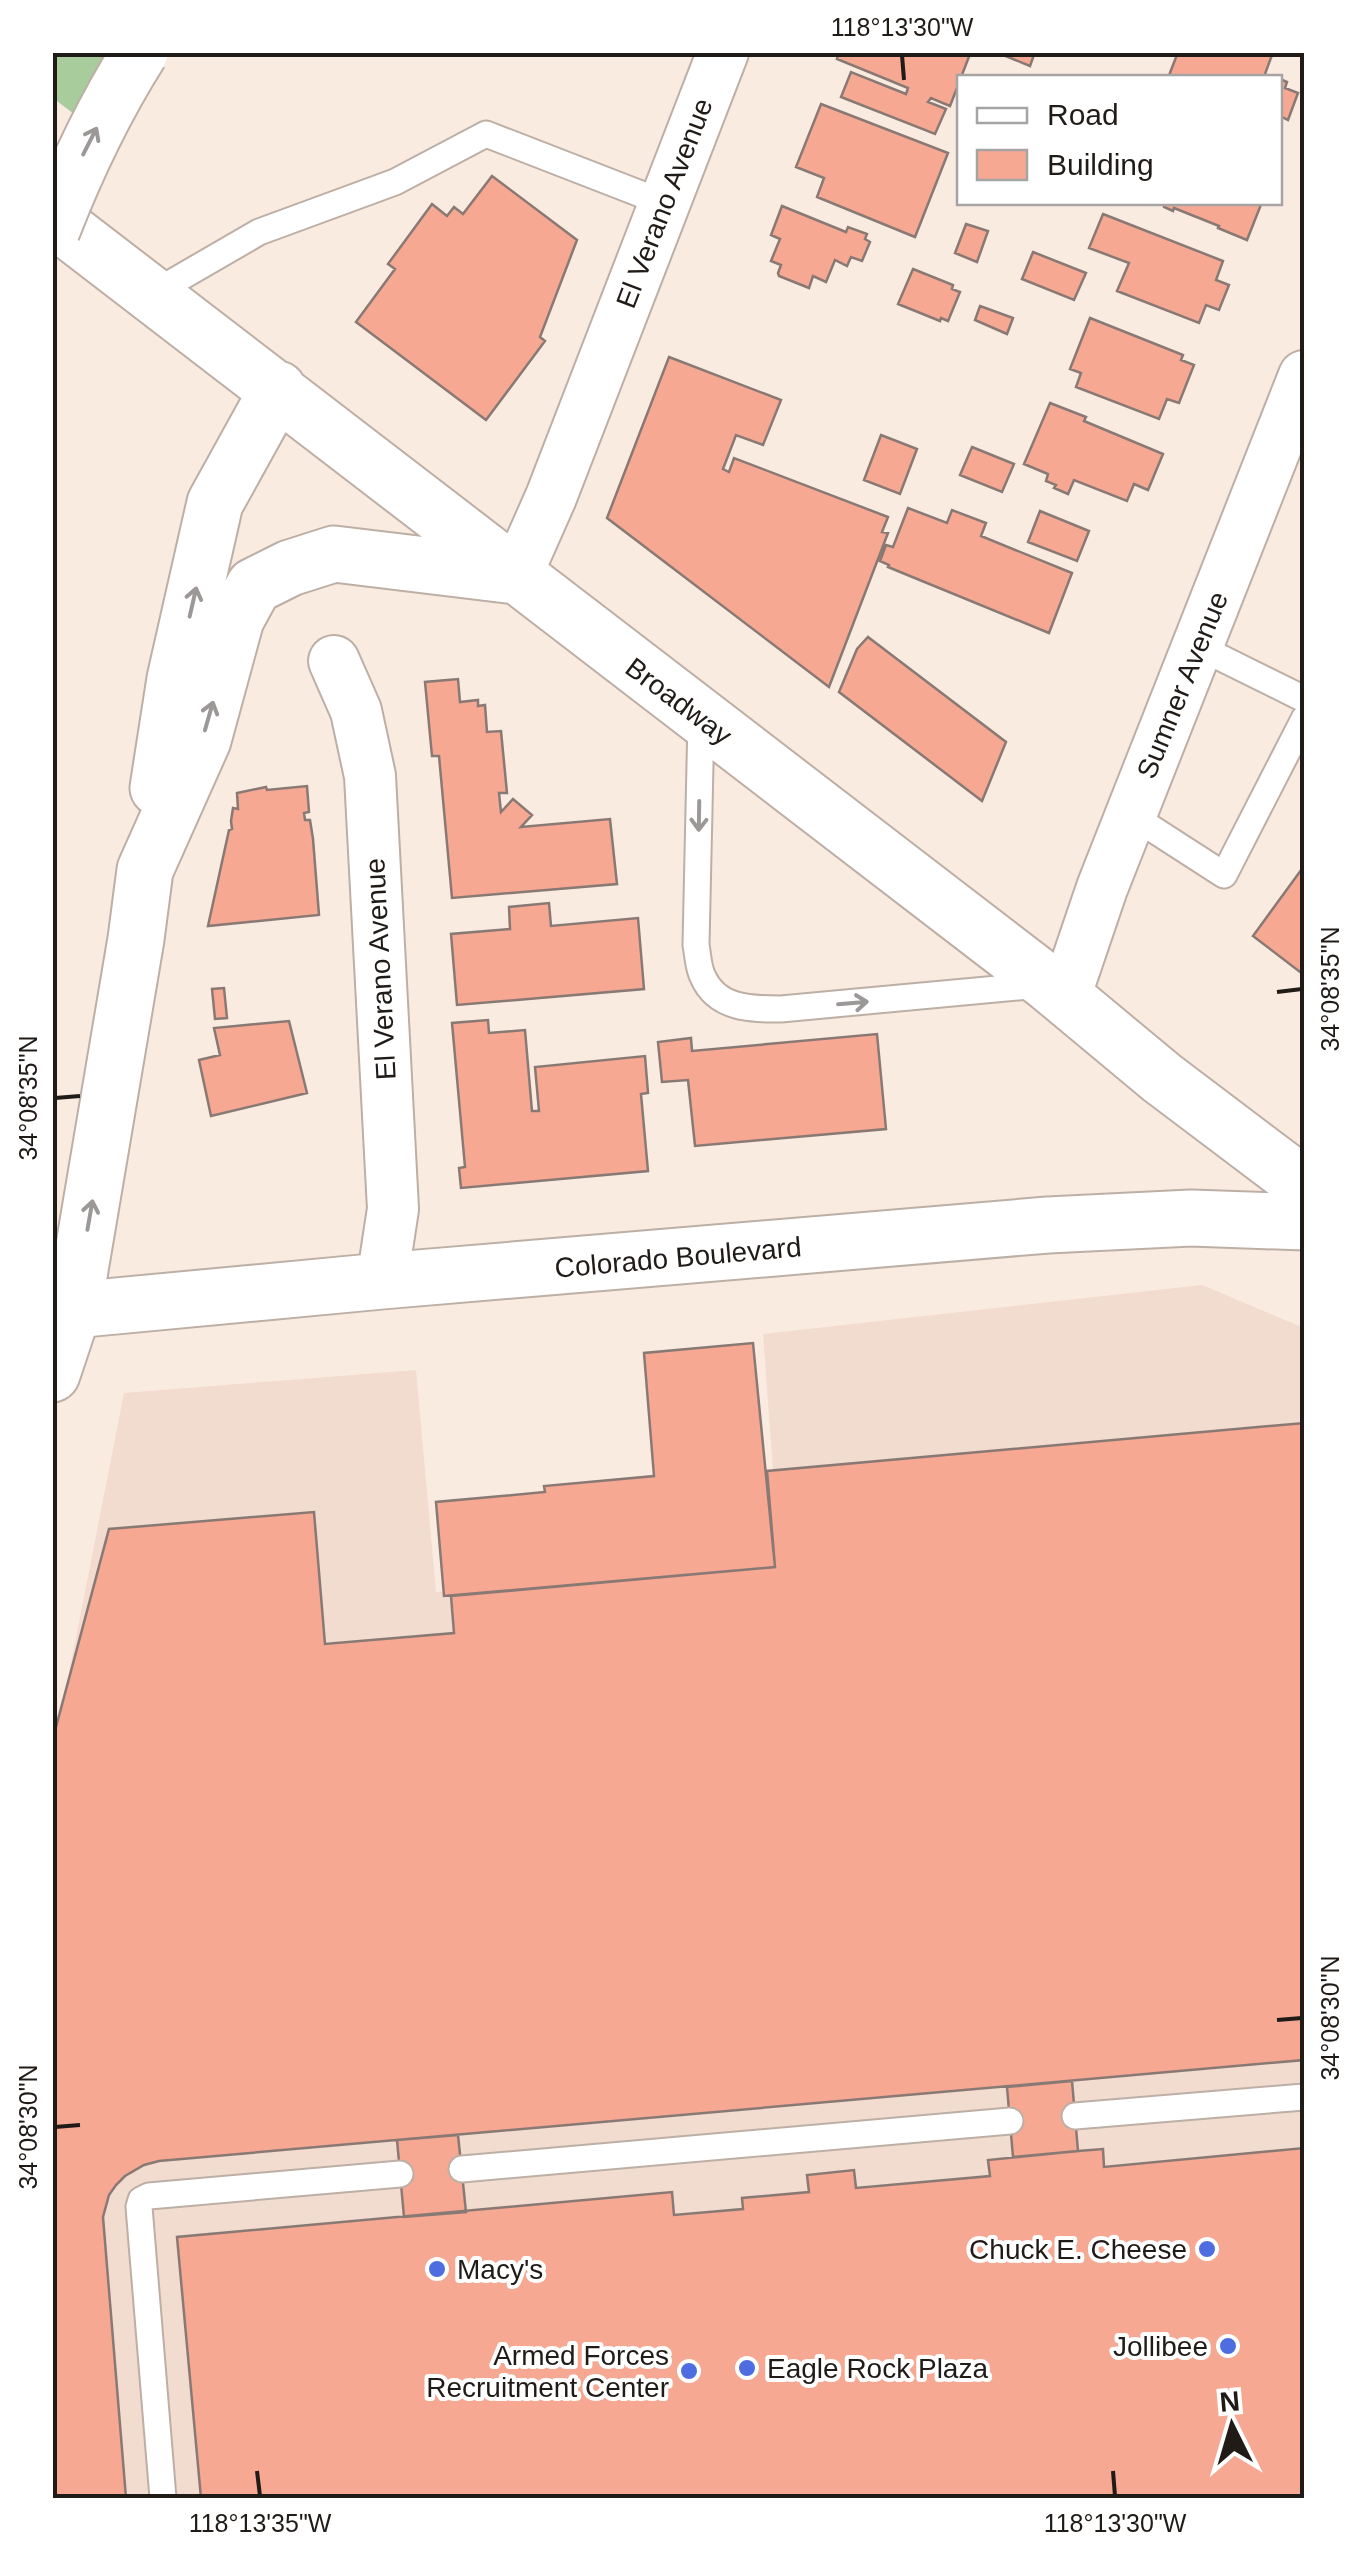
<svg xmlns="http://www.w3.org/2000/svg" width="1357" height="2551" font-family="Helvetica,sans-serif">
	<rect width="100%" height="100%" fill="#faebe1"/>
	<!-- commercial -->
	<path fill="#f2dbcf" d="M1202 1285 1304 1328V2498H53V1755L124 1393 416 1370 436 1592 780 1566 763 1334Z"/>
	<!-- green -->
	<path fill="#a9cc9d" d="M53 53H116L78 117 53 98Z"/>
	<!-- building -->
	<path fill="#f6a893" stroke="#897974" stroke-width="2.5" d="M839 52H966L970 54 950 106 931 98 928 102 946 109 935 134 841 97 851 72 906 94 908 88 837 59Z
		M996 52H1035L1030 66Z
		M1178 52H1267L1272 55 1265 74 1275 78H1168Z
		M1280 79 1287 82 1285 88 1298 93 1288 120 1280 116Z
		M821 104 948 153 915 237 817 197 824 178 796 167Z
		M492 176 577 240 540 337 545 341 486 420 356 322 395 269 388 264 432 204 447 216 454 207 463 214Z
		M1164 202H1262L1247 240 1218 228 1219 226 1174 208 1173 211 1164 207Z
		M782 206 846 232 848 227 867 234 865 239 870 242 862 261 851 257 847 266 835 260 826 282 813 276 809 288 779 276 778 273 781 265 771 261 780 239 771 235Z
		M1103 214 1223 261 1216 280 1229 285 1219 310 1206 305 1199 323 1117 291 1129 263 1089 248Z
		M966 224 988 231 977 262 955 253Z
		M1033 252 1086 273 1074 300 1022 279Z
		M913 269 953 285 952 289 960 292 948 321 941 318 940 321 898 304Z
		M980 306 1013 318 1007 334 975 320Z
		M1090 318 1183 355 1181 360 1194 365 1179 403 1167 399 1159 419 1076 387 1081 373 1070 369Z
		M669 357 781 400 763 445 736 435 723 469 729 472 734 458 888 517 882 532 888 533 829 687 607 518Z
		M1050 403 1086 417 1084 421 1163 454 1148 490 1134 484 1127 501 1074 480 1068 494 1054 488 1056 485 1046 481 1048 474 1024 464Z
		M881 435 917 449 900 494 864 480Z
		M972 447 1014 464 1002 492 960 475Z
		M908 508 947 523 952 510 986 523 981 536 1072 573 1049 633 888 567 889 565 880 561 886 545 893 547Z
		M1040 511 1089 531 1077 561 1028 542Z
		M868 637 1006 742 982 801 839 692 857 649Z
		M458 679 460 702 478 700V706L485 705 487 732 501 731 507 793H499L501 812 513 799 532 815 521 827 610 819 617 884 452 898 439 756H432L425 682Z
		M307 786 309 812 304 813 305 820H310L313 839 319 915 208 926 229 830 232 829 231 821 233 808 238 809 237 793 266 787 267 790Z
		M1304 866V975L1253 936Z
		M549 903 551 926 638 918 644 989 457 1005 451 934 510 929 509 907Z
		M224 988 227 1018 215 1019 212 989Z
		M488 1020 489 1033 525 1030 532 1111H539L535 1067 645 1056 648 1093 641 1094 648 1171 461 1188 459 1168 465 1167 452 1023Z
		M289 1021 307 1093 211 1116 199 1060 220 1055 214 1028Z
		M877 1034 886 1129 695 1146 688 1080 662 1082 658 1042 691 1038 692 1051Z
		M753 1343 775 1567 444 1596 436 1502 545 1492 544 1486 654 1476 644 1353Z
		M1304 1423V2060L159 2161 144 2165 125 2176 116 2185 109 2195 103 2217 126 2498H52V1742L109 1529 314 1512 325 1644 454 1633 451 1596 775 1567 767 1471Z
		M1072 2081 1078 2151 1013 2157 1007 2087Z
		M458 2135 466 2212 404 2217 397 2140Z
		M1304 2148V2498H201L177 2237 672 2192 674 2215 743 2209 742 2198 809 2192 807 2175 854 2170 856 2188 990 2176 988 2160 1078 2151 1103 2149 1104 2167Z"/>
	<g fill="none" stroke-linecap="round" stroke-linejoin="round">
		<defs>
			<path id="service" d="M152 294 259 232 395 182 486 134 664 203
				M1197 646 1304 699
				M701 719 696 945C698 955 698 968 703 977 717 1009 751 1009 781 1009L1039 985
				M1131 815 1224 875 1304 719
				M1075 2116 1304 2097
				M462 2169 1010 2121
				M163 2498 139 2207 141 2200 149 2196 400 2174"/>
			<path id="minor" d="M516 576 551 497 723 52
				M334 661 356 711 370 776 393 1209 382 1281
				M1065 997 1102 888 1304 376"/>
			<path id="secondary" d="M52 218 1049 984 1162 1078 1293 1177 1304 1184
				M158 788 175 679 215 503 278 389
				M73 1311 136 939 145 870 203 740 236 619 254 586 290 568 334 554 516 576"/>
			<path id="primary" d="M52 1312 382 1281 1048 1225 1191 1218 1304 1222"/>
			<path id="motorway" d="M52 1374 73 1311"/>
		</defs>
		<!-- service casing -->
		<use href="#service" stroke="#bdafa5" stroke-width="29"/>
		<!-- minor casing -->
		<use href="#minor" stroke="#bdafa5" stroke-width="54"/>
		<!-- secondary casing -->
		<use href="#secondary" stroke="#bdafa5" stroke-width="59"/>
		<!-- primary casing -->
		<use href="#primary" stroke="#bdafa5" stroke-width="59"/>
		<!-- motorway casing -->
		<use href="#motorway" stroke="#bdafa5" stroke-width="59"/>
		<!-- service -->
		<use href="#service" stroke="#fff" stroke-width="25"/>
		<!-- minor -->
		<use href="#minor" stroke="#fff" stroke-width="50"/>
		<!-- secondary -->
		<use href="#secondary" stroke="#fff" stroke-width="55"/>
		<!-- primary -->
		<use href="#primary" stroke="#fff" stroke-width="55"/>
		<!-- motorway -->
		<use href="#motorway" stroke="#fff" stroke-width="55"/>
		<defs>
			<path id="motorway-bridge" d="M52 230C76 168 104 109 140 52"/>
		</defs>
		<!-- motorway-bridge casing -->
		<use href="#motorway-bridge" stroke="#bdafa5" stroke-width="59" stroke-linecap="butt"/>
		<!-- motorway-bridge -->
		<use href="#motorway-bridge" stroke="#fff" stroke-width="55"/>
	</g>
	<!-- one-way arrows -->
	<defs><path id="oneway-shaft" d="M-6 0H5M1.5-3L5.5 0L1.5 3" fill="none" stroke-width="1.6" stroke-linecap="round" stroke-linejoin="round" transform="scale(2.5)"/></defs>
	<g stroke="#9b9897">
		<use href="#oneway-shaft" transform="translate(90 141) rotate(-63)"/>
		<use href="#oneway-shaft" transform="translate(193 602) rotate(-77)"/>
		<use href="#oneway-shaft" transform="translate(209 716) rotate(-74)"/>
		<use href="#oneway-shaft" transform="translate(699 816) rotate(91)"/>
		<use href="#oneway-shaft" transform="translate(853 1003) rotate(-5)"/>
		<use href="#oneway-shaft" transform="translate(90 1215) rotate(-80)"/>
	</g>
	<!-- ticks -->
	<path fill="none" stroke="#211b18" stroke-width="4" d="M902 55 904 80M1277 992 1302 989M55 1098 80 1096M1277 2020 1302 2018M55 2127 80 2125M257 2471 260 2496M1113 2471 1115 2496"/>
	<!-- markers -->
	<g fill="#4d6de1" stroke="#fff" stroke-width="4">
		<circle cx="1207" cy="2249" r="10"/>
		<circle cx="437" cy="2269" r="10"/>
		<circle cx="1228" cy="2346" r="10"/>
		<circle cx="747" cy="2368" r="10"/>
		<circle cx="689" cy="2371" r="10"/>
	</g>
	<g text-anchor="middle" stroke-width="8" stroke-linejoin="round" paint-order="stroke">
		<!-- street labels -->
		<g font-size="28" fill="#211b18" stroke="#fff">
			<text transform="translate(664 203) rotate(-69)" y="10">El Verano Avenue</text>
			<text transform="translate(1182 685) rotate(-68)" y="10">Sumner Avenue</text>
			<text transform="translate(679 701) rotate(37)" y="10">Broadway</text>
			<text transform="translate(380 969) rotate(-93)" y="10">El Verano Avenue</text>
			<text transform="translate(678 1257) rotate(-5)" y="10">Colorado Boulevard</text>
		</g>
		<!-- poi labels -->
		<g font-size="28" fill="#211b18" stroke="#fff" text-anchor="end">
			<text x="1187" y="2259">Chuck E. Cheese</text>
			<text x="457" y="2279" text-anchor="start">Macy's</text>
			<text x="1208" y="2356">Jollibee</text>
			<text x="669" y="2365">Armed Forces<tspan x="669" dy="32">Recruitment Center</tspan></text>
			<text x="767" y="2378" text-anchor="start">Eagle Rock Plaza</text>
		</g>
	</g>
	<!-- border -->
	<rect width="1357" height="2551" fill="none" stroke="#ffffff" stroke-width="110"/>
	<!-- legend -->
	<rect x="957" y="75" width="325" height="130" fill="#ffffff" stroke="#a6a4a3" stroke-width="2.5"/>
	<rect x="977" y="108" width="50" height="15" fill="#ffffff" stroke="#a6a4a3" stroke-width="2.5"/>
	<text x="1047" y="125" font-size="30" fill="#211b18">Road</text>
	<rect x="977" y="150" width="50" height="30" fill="#f6a893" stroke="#a6a4a3" stroke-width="2.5"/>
	<text x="1047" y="175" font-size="30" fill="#211b18">Building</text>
	<!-- north arrow -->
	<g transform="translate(1232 2426) rotate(355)" stroke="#ffffff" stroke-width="8" paint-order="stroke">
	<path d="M0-8L18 38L0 25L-18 38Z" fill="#211b18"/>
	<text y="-15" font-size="28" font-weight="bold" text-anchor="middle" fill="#211b18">N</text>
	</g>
	<rect x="55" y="55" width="1247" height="2441" fill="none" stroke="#211b18" stroke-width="4"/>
	<g font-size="25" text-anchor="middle" fill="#211b18">
		<text x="902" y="36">118°13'30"W</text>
		<text transform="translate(1330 989) rotate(-90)" y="9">34°08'35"N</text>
		<text transform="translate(28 1098) rotate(-90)" y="9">34°08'35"N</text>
		<text transform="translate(1330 2018) rotate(-90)" y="9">34°08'30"N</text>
		<text transform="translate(28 2127) rotate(-90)" y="9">34°08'30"N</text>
		<text x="260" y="2532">118°13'35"W</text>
		<text x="1115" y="2532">118°13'30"W</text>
	</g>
</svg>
